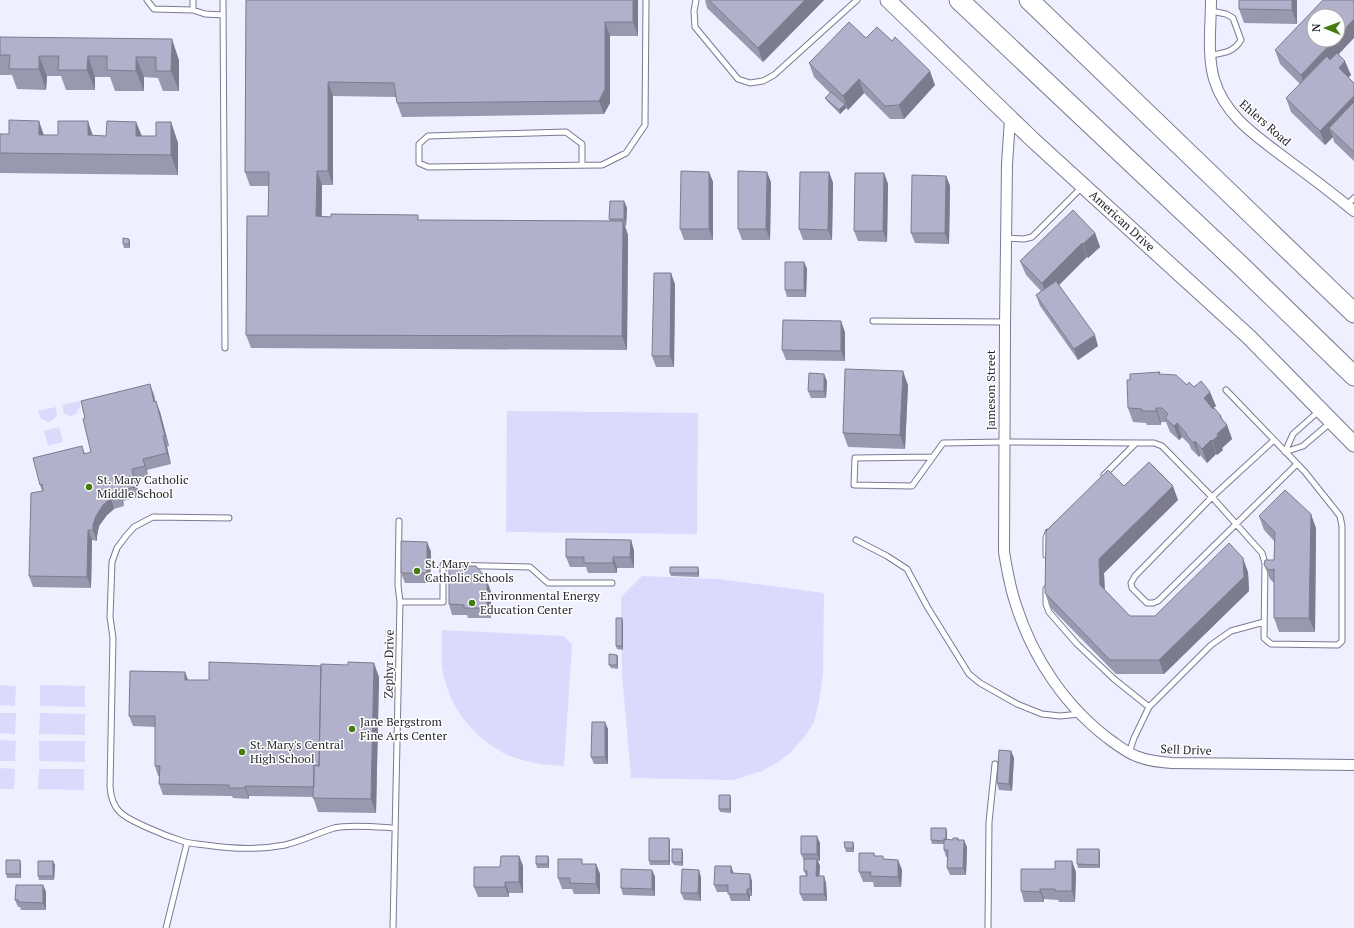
<svg xmlns="http://www.w3.org/2000/svg" width="1354" height="928" font-family="'PT Serif',serif">
	<rect width="100%" height="100%" fill="#eeefff"/>
	<!-- green -->
	<path fill="#dadbfc" d="M80 401V407L76 414 70 416 64 413 62 405Z
		M56 407 57 415 53 420 48 422 41 419 38 411Z
		M507 411 698 413 697 534 506 532Z
		M59 427 63 442 48 446 44 431Z
		M642 576 718 579 824 593 823 674 819 701 814 722 805 736 790 753 778 762 762 771 733 780 631 778 622 674 621 597Z
		M442 630 564 636 572 645 564 766C545 765 528 763 510 756 505 755 501 751 497 749 467 731 447 701 442 667 441 655 442 642 442 630Z
		M0 685 16 686 15 706 0 705Z
		M40 685 85 686V707L40 706Z
		M0 713H16L15 734 0 733Z
		M40 713 85 714V735L39 734Z
		M0 740 16 741 15 761H0Z
		M39 741H85V762L39 761Z
		M0 768 15 769 14 789H0Z
		M39 769H84V790L38 789Z"/>
	<g fill="none" stroke-linecap="round" stroke-linejoin="round">
		<defs>
			<path id="lane" d="M147 0 154 9 193 10 205 14 223 15
				M193 0V10
				M223 0 225 348
				M696 0 694 11 695 27 738 79 750 83 763 81 774 75 857 0
				M1211 11 1226 14 1233 18 1241 40C1234 52 1224 53 1211 55
				M582 165V144L566 132 428 136 419 144V163L428 167 602 165 626 153 645 125 646 0
				M1347 205 1354 198
				M1006 238 1024 239 1032 237 1082 187
				M873 321 1005 322
				M1226 390 1305 472 1340 516 1342 526V641L1338 645 1271 644 1264 638 1265 563 1262 553 1212 497 1274 440
				M1319 411 1293 434 1285 452 1303 446 1330 423
				M932 457 855 458 854 485 912 486 943 443 1004 442 1136 443H1154L1162 446 1212 497 1135 576 1131 583 1132 588 1147 603H1153L1158 601 1297 464
				M1104 475 1136 443
				M229 518 153 517 134 527 126 536 117 548 112 562 110 617 113 638 110 787C112 813 125 817 146 827 159 833 172 838 185 842 192 844 200 844 206 845 232 849 259 850 285 845 302 841 318 833 334 828 350 824 378 827 395 828
				M856 540 887 556 907 569 928 608 969 674 980 683 1017 704 1042 714 1060 716 1080 714
				M1046 555V538L1048 532
				M1046 589V604L1049 612 1077 644 1114 679 1149 707
				M400 602H443V565L530 567 548 583H612
				M1129 753 1134 738 1149 707 1211 645 1231 631 1264 622
				M166 928 187 843
				M393 928 400 602 398 585 399 521
				M988 928 989 822 995 764"/>
			<path id="street" d="M1211 0C1211 25 1207 54 1214 79 1225 117 1259 138 1289 161 1311 177 1333 194 1354 211
				M1010 119 1007 164 1005 326 1004 552C1007 570 1010 588 1016 605 1033 659 1067 709 1113 742 1120 747 1128 753 1136 756 1148 761 1159 762 1172 763L1354 765"/>
			<g id="secondary">
				<path id="s1" d="M888 0 1033 140 1249 337 1354 444"/>
			</g>
			<path id="highway" d="M959 0 1240 265 1354 376
				M1029 0 1354 313"/>
		</defs>
		<!-- lane casing -->
		<use href="#lane" stroke="#7a7a92" stroke-width="7"/>
		<!-- street casing -->
		<use href="#street" stroke="#7a7a92" stroke-width="12"/>
		<!-- secondary casing -->
		<use href="#secondary" stroke="#7a7a92" stroke-width="17"/>
		<!-- highway casing -->
		<use href="#highway" stroke="#7a7a92" stroke-width="21"/>
		<!-- lane -->
		<use href="#lane" stroke="#fff" stroke-width="5"/>
		<!-- street -->
		<use href="#street" stroke="#fff" stroke-width="10"/>
		<!-- secondary -->
		<use href="#secondary" stroke="#fff" stroke-width="15"/>
		<!-- highway -->
		<use href="#highway" stroke="#fff" stroke-width="19"/>
	</g>
	<!-- wall -->
	<path fill="#9898af" d="M246 0H638V36H610V103L604 114 402 117 397 103 396 97 333 96V185H322V217L420 220 610 221 609 219 624 201 627 208 626 226H625L628 235 627 350 251 348 246 335 268 216 269 186H250L245 172Z
		M705 0H824L763 62 707 8Z
		M1239 0H1297V24L1244 23 1239 9Z
		M0 37 179 60V91H163L158 78 144 77V91H115L110 77H95V90H66L61 76H47L46 90 17 89 12 75H0Z
		M866 38 935 85 904 119H890L864 93 848 110 846 108 840 114 827 101 825 98 830 93 814 77 809 63Z
		M1275 50 1339 54 1351 75 1348 77 1354 83V161L1334 142 1333 137 1325 145 1291 112 1286 98 1300 84 1280 64Z
		M136 122 142 136H156L171 122 178 143V175L0 173V134L106 136Z
		M709 172 713 182V240H684L680 229Z
		M829 172 833 183 832 240H803L799 229Z
		M884 173 888 184 887 242 858 241 854 231Z
		M946 176 950 186 949 244 915 243 911 233Z
		M771 182 770 240H742L738 229Z
		M1095 233 1100 247 1088 258 1087 257 1059 285 1098 346 1078 360 1040 306 1036 295 1041 291 1026 275 1020 261Z
		M130 242V248H124L123 244Z
		M804 262 807 269 806 297H787L785 290Z
		M675 284 674 367H656L652 356Z
		M845 332V361L786 360 782 350Z
		M1160 372V374L1194 387 1216 406 1213 408 1227 425 1232 439 1222 448 1223 450 1217 455 1216 454 1207 463 1200 455 1199 457 1191 449 1189 444 1182 437 1179 440 1170 432 1166 422H1161V425H1147L1146 423 1133 422 1128 408 1130 380Z
		M827 381 826 398H811L808 391Z
		M908 385 905 449 848 447 843 433Z
		M154 395 155 402 160 412 169 446 167 447 171 464 147 470 148 476 135 479 140 497 123 501 124 506 114 509 107 515 99 526 97 536V541L92 540 91 588 33 587 29 576 42 491 40 485 82 446 85 454 91 452Z
		M1124 486 1178 500 1104 573 1105 590 1130 616H1155L1248 572 1249 591 1164 674H1116L1050 607 1045 593Z
		M1259 516 1316 528 1315 632H1279L1274 618V583L1270 579 1264 565 1274 560V541L1264 530Z
		M631 540 634 551V568H617V573H588L586 567H570L566 557Z
		M427 542 431 552 430 583H405L401 573Z
		M466 566 486 581H487L491 592V618H468L467 615H452L449 604Z
		M699 571V577L671 576 670 573Z
		M623 622V650L617 649 616 646Z
		M617 655 618 658V669L611 668 609 665Z
		M185 672 188 680H209L379 677 376 813 318 812 313 797 249 796V799L233 798 232 796 163 795 159 784 160 776H158L155 766V727L133 726 129 716Z
		M608 729V764H594L591 757Z
		M1011 751 1014 758 1012 791 999 790 997 783Z
		M731 799V813L720 812 719 809Z
		M947 832V840H953L958 838 959 840 967 847 966 875H950L947 868V857H946L944 850V844H932L931 840Z
		M670 842V865H650L649 861Z
		M853 842 854 846V852H846L845 848Z
		M820 843V861H818L820 866 819 876 826 883 827 901H803L800 894 806 876 804 871V861L801 854Z
		M1099 849 1100 853V868H1078L1077 864Z
		M683 853V866L674 865 672 862Z
		M874 853 875 856 885 859 898 860 902 870 901 887H874L873 882H863L859 872Z
		M519 856 523 866V893H509V897H478L474 887 500 867Z
		M549 859V868H537L536 864Z
		M53 861 55 865 54 880H39L38 876Z
		M21 864V878H7L6 874Z
		M583 864H596L600 874V894H574L572 889H562L558 878Z
		M652 870 655 877V896L623 895 621 888Z
		M1076 872 1075 902H1059L1058 900 1044 899V902H1024L1021 891Z
		M734 873 752 881V896H750V901H731L728 892H717L714 885Z
		M701 877V901L684 900 681 893Z
		M43 885 46 892V910H21L20 907H18L15 900Z"/>
	<!-- shaded-wall -->
	<path fill="#7c7c8e" d="M633 0H638V36L633 22Z
		M805 0H824L763 62 758 48Z
		M1292 0H1297V24L1292 10Z
		M1354 19V38L1306 89 1301 75 1334 40H1338V36Z
		M605 22 610 36V103L604 114 599 101Z
		M172 39 179 60V91L171 71Z
		M39 56 47 76 46 90 39 69Z
		M88 56 95 77V90L87 70Z
		M136 57 144 77V91L136 71Z
		M1345 61 1351 75 1344 82 1339 68Z
		M930 71 935 85 904 119 899 105Z
		M859 79 864 93 848 110 843 96Z
		M328 82 333 96V185L328 171Z
		M1354 96V115L1329 128 1333 137 1325 145 1320 131Z
		M845 104 846 108 840 114 839 110Z
		M39 121 46 141 39 135Z
		M88 121 95 142 88 135Z
		M136 122 144 142 136 136Z
		M171 122 178 143V175L171 155Z
		M317 171 322 185 321 230 316 216Z
		M709 172 713 182V240L709 229Z
		M767 172 771 182 770 240 766 229Z
		M829 172 833 183 832 240 828 230Z
		M884 173 888 184 887 242 883 231Z
		M946 176 950 186 949 244 945 233Z
		M624 201 627 208 626 226 624 219Z
		M623 221 628 235 627 350 622 336Z
		M1095 233 1100 247 1088 258 1083 244Z
		M129 239 130 242V248L129 244Z
		M1082 243 1087 257 1047 297 1042 283Z
		M804 262 807 269 806 297 804 290Z
		M671 273 675 284 674 367 670 356Z
		M841 321 845 332V361L841 351Z
		M1095 335 1098 346 1078 360 1074 349Z
		M903 371 908 385 905 449 900 435Z
		M824 374 827 381 826 398 824 391Z
		M150 384 154 395 157 412 154 402Z
		M1210 392 1216 406 1209 412 1204 398Z
		M156 401 160 412 169 446 165 436Z
		M1156 408 1161 422V425L1156 411Z
		M1221 416 1225 426 1227 425 1232 439 1222 448 1223 450 1217 455 1212 441 1217 434 1220 417Z
		M1177 423 1182 437 1179 440 1174 426Z
		M163 436 167 447 171 464 167 453Z
		M1211 440 1216 454 1207 463 1202 449Z
		M1195 441 1200 455 1199 457 1194 443Z
		M143 459 147 470 148 476 145 466Z
		M132 469 135 479 140 497 136 487Z
		M1173 486 1178 500 1104 573 1105 599 1100 585 1099 559Z
		M119 490 123 501 124 506 120 495Z
		M111 498 114 509 107 515 99 526 97 536V541L93 530V525L96 516 103 505Z
		M1311 514 1316 528 1315 632 1309 618Z
		M88 530 92 540 91 588 87 577Z
		M631 540 634 551V568L630 557Z
		M427 542 431 552 430 583 427 573Z
		M613 557 617 568V573L613 563Z
		M1243 558 1248 572 1249 591 1164 674 1159 660Z
		M698 567 699 571V577L698 573Z
		M483 574 487 584 483 581Z
		M487 581 491 592V618L487 608Z
		M622 618 623 622V650L622 646Z
		M617 655 618 658V669L617 665Z
		M374 663 379 677 376 813 371 799Z
		M185 672 189 683 185 680Z
		M605 722 608 729V764L605 757Z
		M1011 751 1014 758 1012 791 1009 784Z
		M245 786 249 796V799L245 788Z
		M730 795 731 799V813L730 809Z
		M946 828 947 832V844L946 841Z
		M817 836 820 843V861L817 854Z
		M669 838 670 842V865L669 861Z
		M964 840 967 847 966 875 963 868Z
		M853 842 854 846V852L853 848Z
		M682 849 683 853V866L682 862Z
		M1099 849 1100 853V868L1099 865Z
		M519 856 523 866V893L519 882Z
		M548 856 549 859V868L548 864Z
		M817 859 820 866 819 883 816 876Z
		M20 860 21 864V878L20 874Z
		M898 860 902 870 901 887 898 877Z
		M53 861 55 865 54 880 53 876Z
		M1072 861 1076 872 1075 902 1072 891Z
		M596 864 600 874V894L596 884Z
		M731 866 734 874 731 873Z
		M652 870 655 877V896L652 889Z
		M699 870 701 877V901L698 893Z
		M750 874 752 881V896L750 889Z
		M824 876 826 883 827 901 824 894Z
		M505 882 509 893V897L505 887Z
		M43 885 46 892V910L43 903Z
		M747 889 750 896V901L747 894Z
		M1040 889 1044 899V902L1040 892Z"/>
	<!-- building -->
	<path fill="#b1b1cb" stroke="#7c7c8e" d="M246 0H633V22H605V89L599 101 397 103 394 83 328 82V171H317L316 216 331 217V214L418 215V220L623 221 622 336 246 335 247 216H268L269 172H245Z
		M709 0H805L758 48Z
		M1239 0H1292V10L1239 9Z
		M1323 0H1354V19L1338 36V16H1314V40H1334L1301 75 1275 50Z
		M849 22 866 38 877 27 892 41 895 37 930 71 899 105 885 106 859 79 843 96 809 63Z
		M0 37 172 39 171 71H156V57H136V71L107 70V56H88L87 70H58L59 56H39V69H9L10 55H0Z
		M1337 53 1345 61 1339 68 1354 83V96L1320 131 1286 98 1327 56 1330 60Z
		M831 92 845 104 839 110 825 98Z
		M1354 102V152L1329 128Z
		M9 120 39 121V135H58V121H88V135L106 136 107 121 136 122V136H156V122H171V155L0 153V134H9Z
		M681 171 709 172V229H680Z
		M738 171 767 172 766 229H738Z
		M800 172H829L828 230 799 229Z
		M855 173H884L883 231H854Z
		M912 175 946 176 945 233H911Z
		M610 201H624V219H609Z
		M1073 210 1095 233 1083 244 1082 243 1042 283 1020 261Z
		M123 238 129 239V244H123Z
		M785 262H804V290H785Z
		M654 273H671L670 356H652Z
		M1056 281 1095 335 1074 349 1036 295Z
		M783 320 841 321V351L782 350Z
		M845 369 903 371 900 435 843 433Z
		M1160 372 1159 374 1176 375 1187 385 1189 382 1194 387 1201 381 1210 392 1204 398 1213 409 1214 408 1221 416 1220 417 1227 425 1217 434 1218 436 1212 441 1211 440 1202 449 1195 441 1194 443 1186 435 1187 434 1177 423 1174 426 1165 418 1168 414 1162 408H1156V411H1142V409L1128 408 1127 380H1130V374Z
		M809 373 824 374V391H808Z
		M150 384 154 402 156 401 165 436H163L167 453 143 459 145 466 132 469 136 487 119 490 120 495 111 498 103 505 96 516 93 525V530H88L87 577 29 576 31 493 43 491 42 484 40 485 33 458 82 446 84 454 91 452 83 419 85 418 81 401Z
		M1149 462 1173 486 1099 559 1100 585 1130 616H1155L1229 543 1243 558 1244 577 1159 660H1110L1045 593 1046 531 1108 470 1124 486Z
		M1285 490 1311 514 1309 618H1274V569L1269 570 1264 565 1265 560H1274L1275 532 1259 516Z
		M566 539 631 540 630 557H613V563H584V557H566Z
		M401 541 427 542V573H401Z
		M449 565H465V566H476L483 574V581H487V608H464V605L449 604Z
		M670 567H698V573H670Z
		M616 618H622V646H616Z
		M609 654 617 655V665H609Z
		M209 662 321 666 319 766 314 765V787L245 786V788H229V785L159 784 160 766H155V716H129L130 671 185 672V680H209Z
		M348 662 374 663 371 799 313 798 314 765 319 766 321 664 348 665Z
		M592 722H605V757H591Z
		M999 750 1011 751 1009 784 997 783Z
		M719 795H730V809H719Z
		M931 828H946V840L944 839V841L931 840Z
		M801 836H817V854H801Z
		M649 838H669V861H649Z
		M953 838H958L957 840H964L963 868H947L948 850H944V839L953 840Z
		M844 842H853V848H845Z
		M672 849H682V862H672Z
		M1077 849H1099V865L1077 864Z
		M859 853H874V856H883V859L898 860V877L870 876 871 872H859Z
		M501 856H519V882H505V887H474V867H500Z
		M536 856H548V864H536Z
		M558 859H582V864H596V884L570 883V878H558Z
		M804 859H817L816 876H824V894H800V876H807V871H804Z
		M6 860H20V874H6Z
		M38 861H53V876H38Z
		M1055 861H1072V891H1055V889H1040V892L1021 891V869H1055Z
		M715 866H731V873L750 874V889H747V894H728V885H714Z
		M621 869 652 870V889L621 888Z
		M682 869 699 870 698 893H681Z
		M16 885H43V903L18 902V900H15Z"/>
	<!-- markers -->
	<g fill="#457c12" stroke="#fefefe" stroke-width="1.5">
		<circle cx="89" cy="487" r="4"/>
		<circle cx="417" cy="571" r="4"/>
		<circle cx="472" cy="603" r="4"/>
		<circle cx="352" cy="729" r="4"/>
		<circle cx="242" cy="752" r="4"/>
	</g>
	<g text-anchor="middle" stroke-width="3" stroke-linejoin="round" paint-order="stroke">
		<!-- street labels -->
		<g font-size="12" fill="#26262f" stroke="#fefefe">
			<text transform="translate(1265 123) rotate(41)" y="4">Ehlers Road</text>
			<text dy="4" stroke="none"><textPath href="#s1" startOffset="322">American Drive</textPath></text>
			<text transform="translate(991 390) rotate(-90)" y="4">Jameson Street</text>
			<text transform="translate(389 664) rotate(-89)" y="4">Zephyr Drive</text>
			<text transform="translate(1186 750) rotate(2)" y="4">Sell Drive</text>
		</g>
		<!-- poi labels -->
		<g font-size="12" fill="#26262f" stroke="#fefefe" text-anchor="start">
			<text x="97" y="484">St. Mary Catholic<tspan x="97" dy="14">Middle School</tspan></text>
			<text x="425" y="568">St. Mary<tspan x="425" dy="14">Catholic Schools</tspan></text>
			<text x="480" y="600">Environmental Energy<tspan x="480" dy="14">Education Center</tspan></text>
			<text x="360" y="726">Jane Bergstrom<tspan x="360" dy="14">Fine Arts Center</tspan></text>
			<text x="250" y="749">St. Mary's Central<tspan x="250" dy="14">High School</tspan></text>
		</g>
	</g>
	<!-- north arrow -->
	<g transform="translate(1326 28) rotate(271)"><circle r="19" fill="#fefefe" stroke="#a8a8ab"/>
	<path d="M0-3L7 15L0 10L-7 15Z" fill="#457c12"/>
	<text y="-6" font-size="11" font-weight="bold" text-anchor="middle" fill="#26262f">N</text>
	</g>
</svg>
